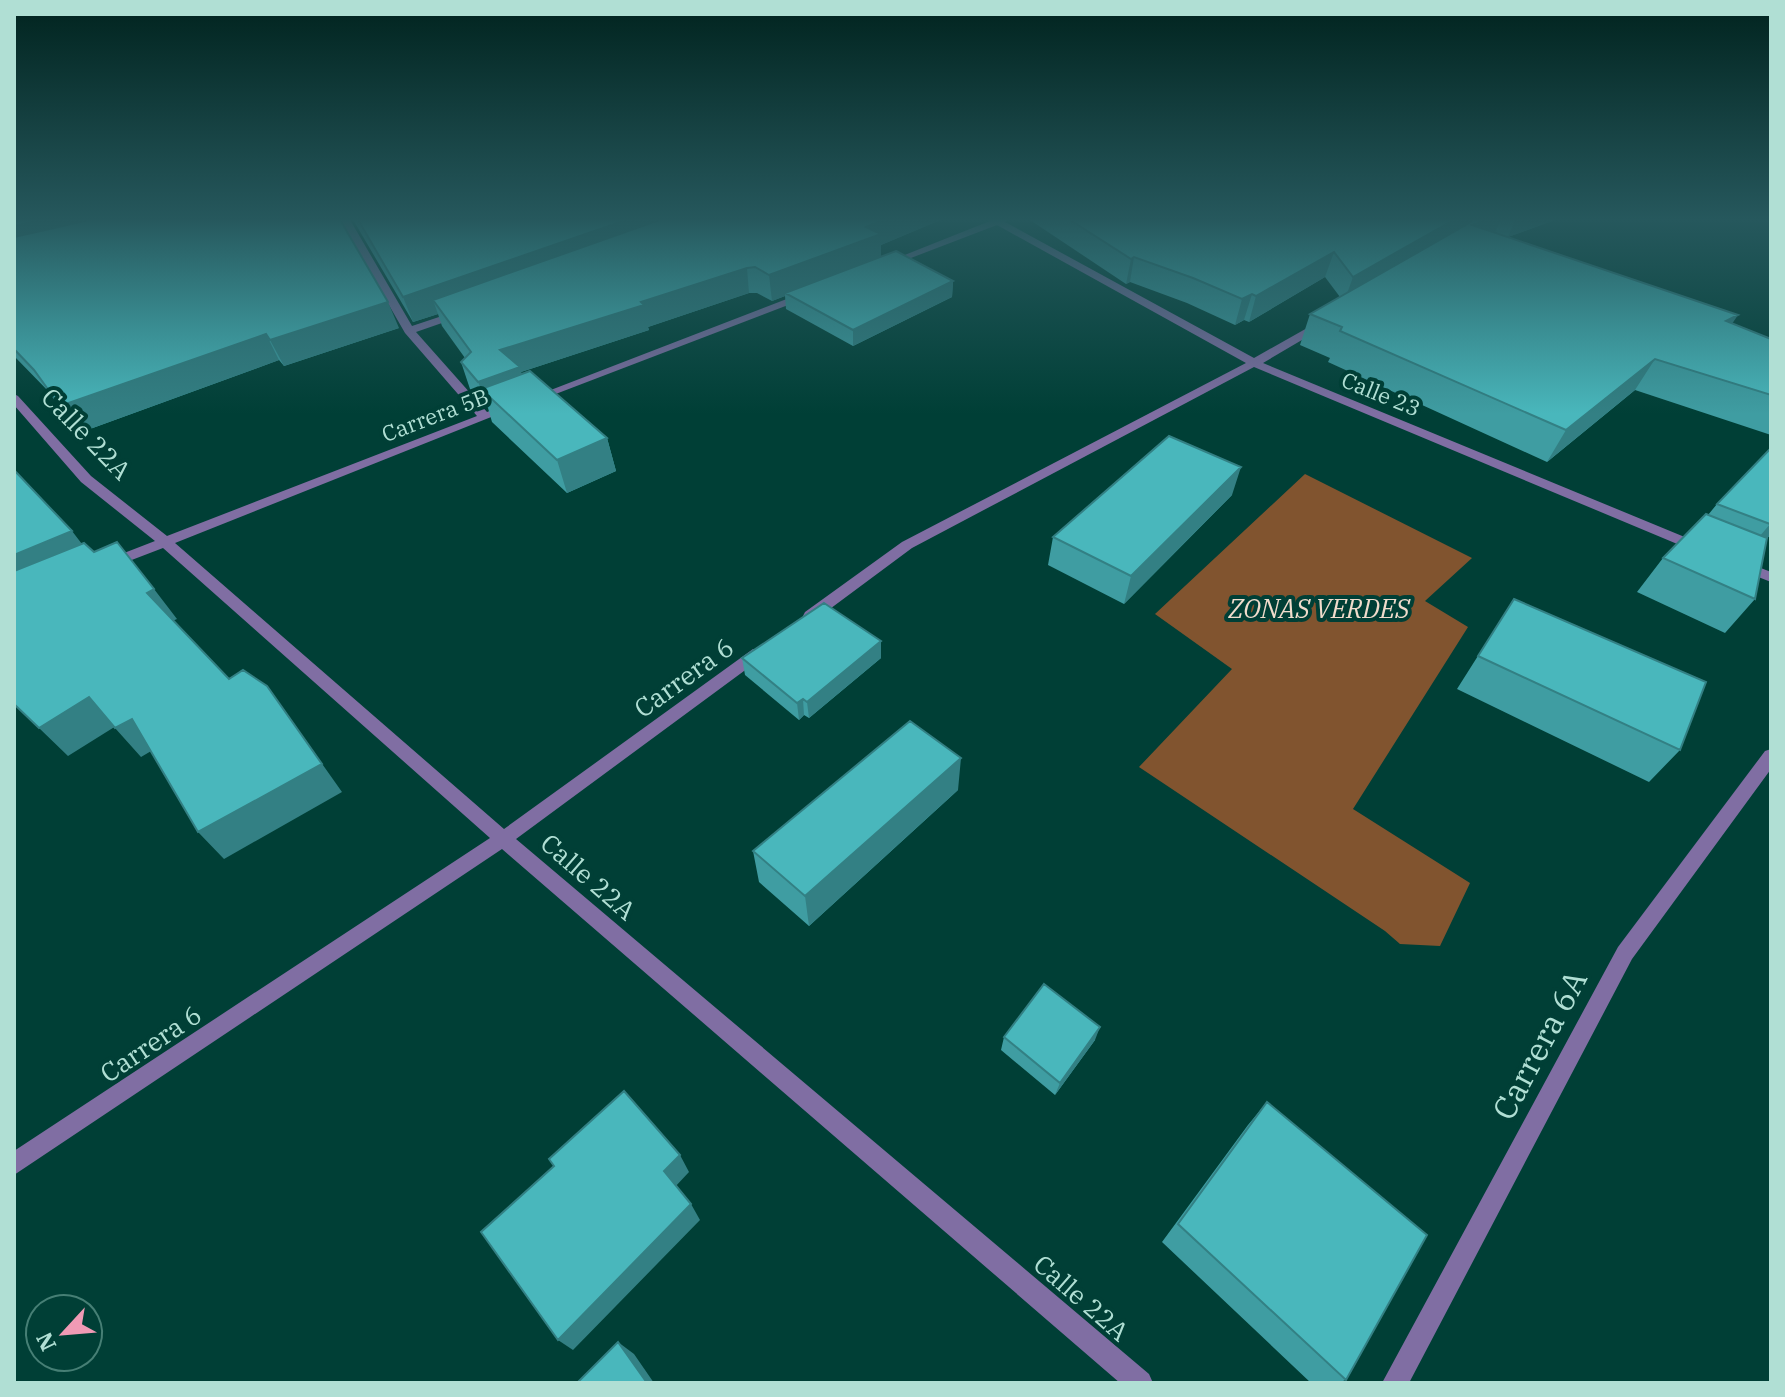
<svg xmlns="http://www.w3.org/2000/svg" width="1785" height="1397" font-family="'IBM Plex Serif',serif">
	<rect width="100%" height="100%" fill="#003f36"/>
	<!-- green -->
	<path fill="#81542f" d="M1305 474 1472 558 1425 601 1468 627 1353 809 1470 883 1440 946 1400 944 1385 931 1139 767 1232 669 1155 614Z"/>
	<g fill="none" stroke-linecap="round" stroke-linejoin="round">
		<!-- street -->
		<path fill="#806ea3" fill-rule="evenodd" d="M339 218H349L412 326 457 311H465V315L416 332 487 412 510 403 516 407 175 543 504 829 753 649H763L766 653 763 657 516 839 1149 1374 1153 1383H1120L502 849 14 1175V1151L490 838 163 548 116 566H106L104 563 106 560 155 541 81 482 14 405V394L18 396 91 476 167 536 477 416 405 333Z
			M988 218H1012L1005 222 1254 358 1316 323H1324V327L1263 363 1704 545 1706 548 1704 551H1694L1254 367 912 548 815 620H805L803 616 805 612 902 542 1246 363 997 225 890 266 882 264 990 221Z
			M805 292 810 295 809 297 540 400H532L530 398Z
			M1743 561 1771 572V582L1738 569 1736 566Z
			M1771 749V769L1632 959 1409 1383H1382L1618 947 1765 751Z"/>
	</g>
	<!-- wall -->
	<path fill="#3f9da2" d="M14 218 399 328 284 366 279 360 79 433 52 395 14 356Z
		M352 218H945L881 245V257L953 281 952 297 853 346 786 309 785 296 772 301 757 293H749L648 327 649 330 521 372 522 374 607 438 616 471 567 493 492 422 488 408 470 389 461 362 465 358 442 326 438 314 413 322Z
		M1027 218H1472L1469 223 1478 218H1560L1508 237 1495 232V233L1771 339V435L1635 390 1547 462 1328 362 1330 358 1300 345 1310 314 1340 297 1325 277 1249 322 1244 320 1235 325 1187 303 1130 282 1126 284Z
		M1771 448V535L1767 538 1755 599 1725 633 1637 592 1663 558 1708 515 1717 504Z
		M1232 495 1124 604 1048 565 1053 537Z
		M1514 599 1680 750 1649 782 1457 689Z
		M742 658H881L809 718 804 715 799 720 745 675Z
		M958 790 809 926 759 882 753 851Z
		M1004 1037 1095 1040 1055 1095 1001 1050Z
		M1267 1102 1346 1380 1337 1383H1311L1162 1242 1248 1125Z"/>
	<!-- shaded-wall -->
	<path fill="#338084" d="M51 218H171L14 255V226Z
		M632 218H705L433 300 438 314 413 322 403 297Z
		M887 218H945L881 245V259L785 293V296L772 301 769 275 866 227Z
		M1457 218H1471L1465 231 1344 302 1353 277Z
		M1492 218H1502L1490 243 1472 225Z
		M1516 218H1560L1508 237Z
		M1334 252 1325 277 1249 322 1256 296Z
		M1134 257 1130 282 1126 284 1131 259Z
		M747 268 749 293 648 327 649 330 521 372 528 393 481 389 478 382 500 350 641 302Z
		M953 281 952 297 853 346V330Z
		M1252 294 1244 320 1235 325 1242 299Z
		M388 302 399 328 284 366 270 340Z
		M1738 315 1717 346 1726 321Z
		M266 334 279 360 79 433 60 406Z
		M1655 359 1635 390 1547 462 1566 430Z
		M607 438 616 471 567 493 557 460Z
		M1241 467 1232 495 1124 604 1131 576Z
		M1771 523V535L1742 557Z
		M72 531 95 561 14 596V555Z
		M154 589 177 619 170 622 147 593Z
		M881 641V658L809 718 807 702Z
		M267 686 342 792 224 859 198 832Z
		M89 697 116 726 68 756 39 728Z
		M803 699 804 715 799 720 797 703Z
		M132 719 158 747 141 757 115 728Z
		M961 758 958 790 809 926 805 896Z
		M1100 1027 1095 1040 1055 1095 1060 1083Z
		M680 1155 689 1172 674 1188 664 1171Z
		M691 1204 700 1220 573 1350 558 1340Z
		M618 1342 634 1354 654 1383H647Z"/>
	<!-- building -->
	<path fill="#49b7bc" stroke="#338084" stroke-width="2" d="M14 218H51L14 226Z
		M98 218H339L388 302 270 340 266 334 60 406 34 370 14 349V237Z
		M357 218H632L403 297Z
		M665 218H887L866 227 881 234 769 275 755 267 747 268 641 302 644 305 500 350 520 367 478 382 461 362 471 352 433 300Z
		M1067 218H1457L1353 277 1334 252 1256 296 1252 294 1242 299 1193 278 1134 257 1131 259Z
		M1478 218H1492L1472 225 1738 315 1726 321 1771 339V395L1655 359 1566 430 1340 331 1342 327 1310 314Z
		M896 251 953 281 853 330 785 293Z
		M530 371 607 438 557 460 481 389Z
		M1169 436 1241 467 1131 576 1053 537Z
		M1771 448V523L1770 524 1717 504Z
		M14 470 72 531 14 555Z
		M1706 514 1767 538 1755 599 1663 558Z
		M117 542 154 589 147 593 229 679 243 670 267 686 322 764 198 832 132 719 115 728 89 697 39 728 14 704V571L84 543 94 552Z
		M1514 599 1706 682 1680 750 1478 656Z
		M824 603 881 641 807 702 803 699 797 703 742 658Z
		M910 721 961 758 805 896 753 851Z
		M1044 984 1100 1027 1060 1083 1004 1037Z
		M624 1091 680 1155 664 1171 691 1204 558 1340 481 1232 554 1166 549 1159Z
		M1267 1102 1427 1235 1346 1380 1178 1224Z
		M618 1342 647 1383H577Z"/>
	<!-- sky -->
	<linearGradient id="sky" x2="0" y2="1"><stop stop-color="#00231e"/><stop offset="0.53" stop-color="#26585d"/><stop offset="1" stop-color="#26585d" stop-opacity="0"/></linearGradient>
	<rect width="1785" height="414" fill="url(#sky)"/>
	<g text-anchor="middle" stroke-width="8" stroke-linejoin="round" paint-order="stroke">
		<!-- far-street labels -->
		<g font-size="22" fill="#b0dfd4" stroke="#003f36">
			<text transform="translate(1381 394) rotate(22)" y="8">Calle 23</text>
			<text transform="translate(435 415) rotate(-21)" y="8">Carrera 5B</text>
		</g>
		<!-- street labels -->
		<g font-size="26" fill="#b0dfd4" stroke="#003f36">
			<text transform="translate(86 434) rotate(46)" y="9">Calle 22A</text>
			<text transform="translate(684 678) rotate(-36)" y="9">Carrera 6</text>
			<text transform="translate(588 877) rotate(41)" y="9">Calle 22A</text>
			<text transform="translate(151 1044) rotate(-34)" y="9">Carrera 6</text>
			<text transform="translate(1081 1298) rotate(41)" y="9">Calle 22A</text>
		</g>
		<!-- park labels -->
		<g font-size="26" font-style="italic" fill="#f0dccc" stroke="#003f36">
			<text x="1319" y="618">ZONAS VERDES</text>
		</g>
		<!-- near-street labels -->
		<g font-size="32" fill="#b0dfd4" stroke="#003f36">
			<text transform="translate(1540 1045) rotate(-62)" y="11">Carrera 6A</text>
		</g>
	</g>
	<!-- border -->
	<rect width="1785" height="1397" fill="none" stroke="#b0dfd4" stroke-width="32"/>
	<!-- north arrow -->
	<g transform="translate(64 1333) rotate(244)"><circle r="38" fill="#003f36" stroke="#467f75" stroke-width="2"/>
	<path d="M0-6L14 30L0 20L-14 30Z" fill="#f09ab5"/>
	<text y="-12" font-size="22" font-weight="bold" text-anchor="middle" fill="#b0dfd4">N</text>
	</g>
</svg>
